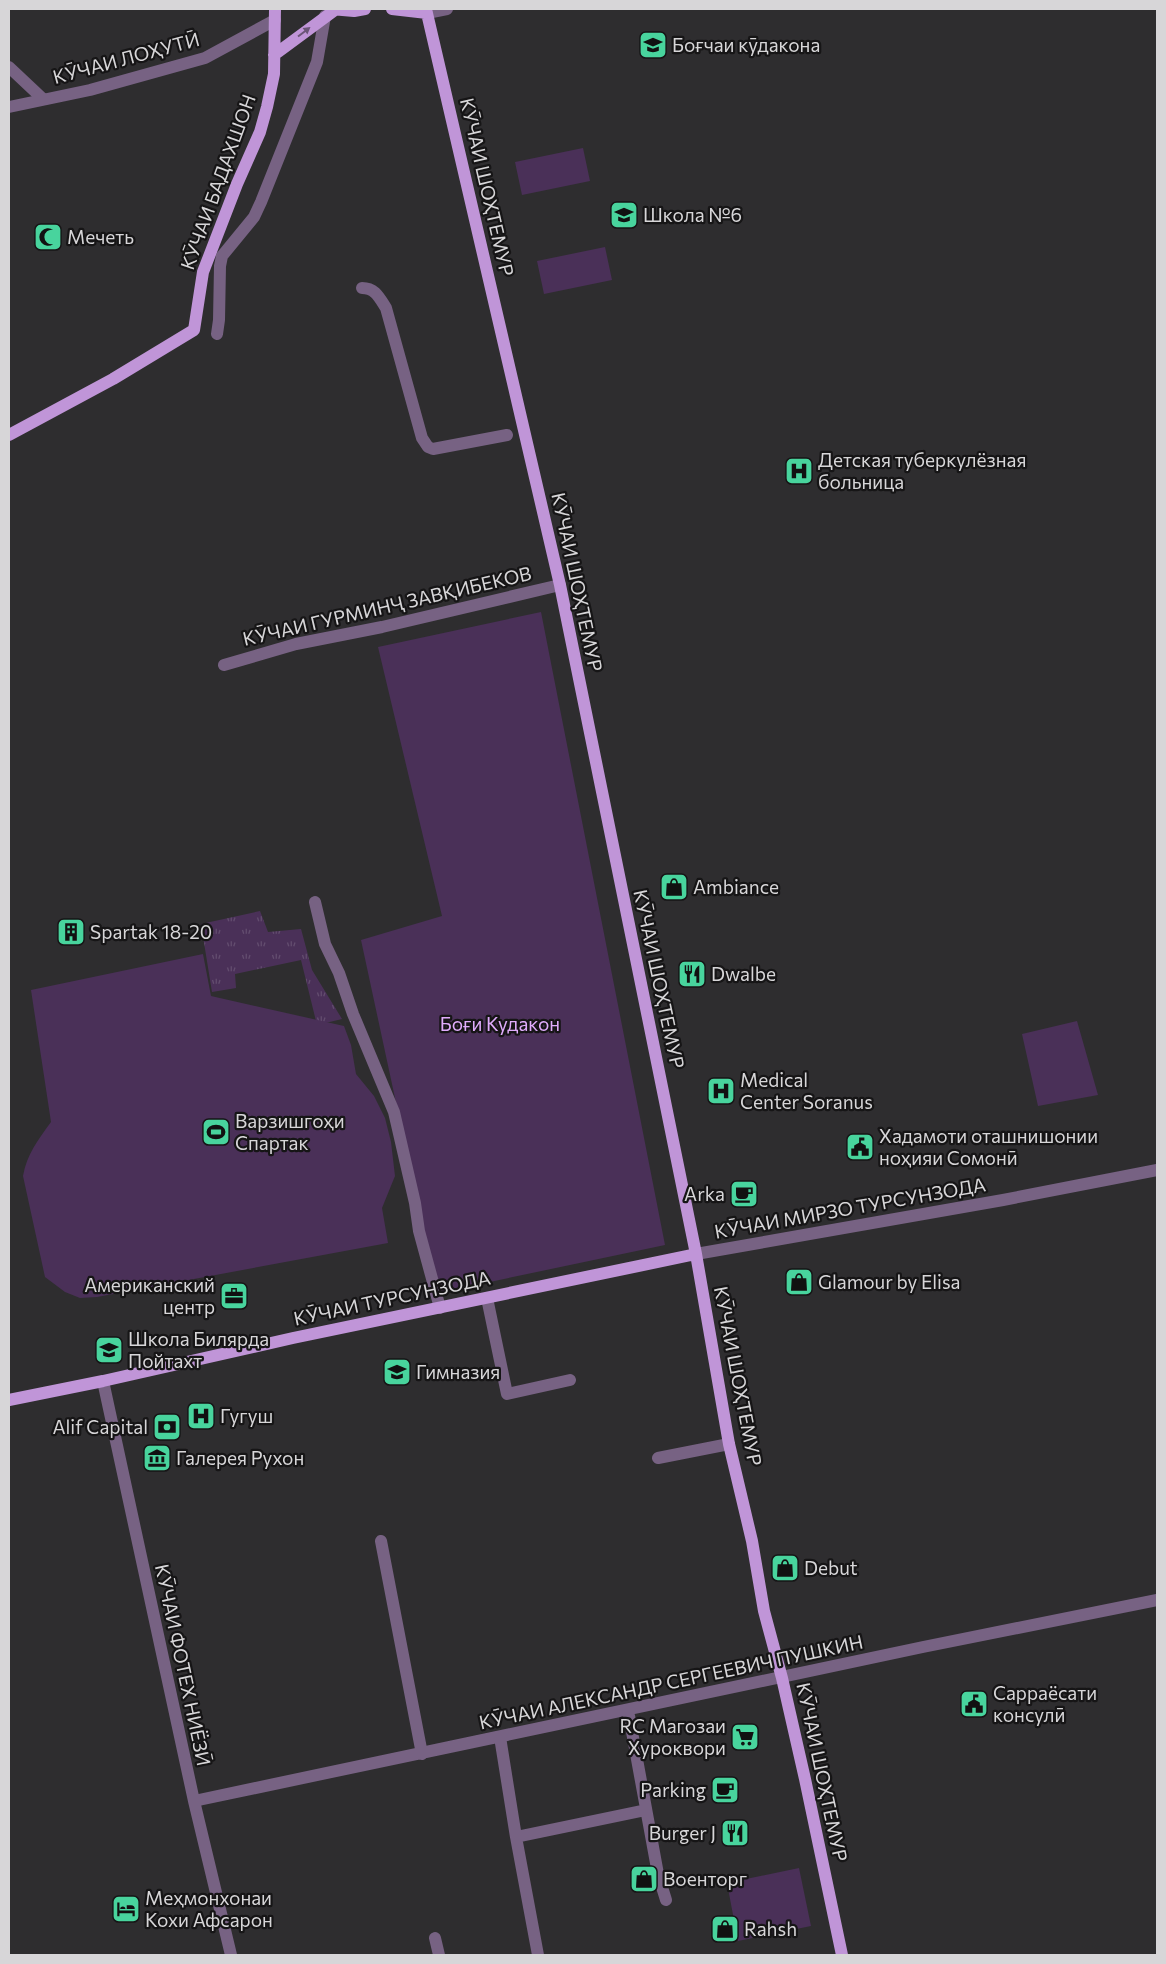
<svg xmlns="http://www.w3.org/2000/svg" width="1166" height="1964" font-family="Commissioner,sans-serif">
	<defs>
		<pattern id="grass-tufts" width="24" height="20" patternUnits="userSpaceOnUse" patternTransform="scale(1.25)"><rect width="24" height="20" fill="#4a3058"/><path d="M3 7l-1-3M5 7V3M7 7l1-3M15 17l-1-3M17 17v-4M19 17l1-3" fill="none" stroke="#634d6f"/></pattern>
	</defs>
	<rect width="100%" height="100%" fill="#2e2d2f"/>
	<!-- grass -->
	<path fill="url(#grass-tufts)" d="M260 911 268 932 301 929 312 970 342 1019 317 1025 301 960 235 974 236 988 212 992 201 924Z"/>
	<!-- green -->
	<path fill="#4a3058" d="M583 148 590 181 522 195 515 162Z
		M605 247 612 280 544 294 537 261Z
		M541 612 665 1245 437 1293 361 940 442 916 378 647Z
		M203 954 211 996 344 1026 351 1045 356 1074 374 1096 385 1118 391 1142 395 1176 382 1208 388 1243 97 1297 80 1298 65 1292 45 1277 23 1176C27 1154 38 1140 51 1122L31 990Z
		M1077 1021 1098 1095 1038 1106 1022 1034Z
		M799 1868 811 1926 738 1941 727 1883Z"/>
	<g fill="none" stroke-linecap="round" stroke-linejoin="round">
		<!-- minor -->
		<path stroke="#776283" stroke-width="12" d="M427 13 447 9
			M9 67 43 99
			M9 107 90 90 205 58 275 20
			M362 288C375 288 379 297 386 308L422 438 428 447 433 449 507 435
			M217 334 219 320 220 266 222 256 254 217 261 202 317 62 325 16
			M224 665 296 644 382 627 560 585
			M315 902 325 944 339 973 353 1014 394 1112 415 1203 419 1231 440 1308
			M696 1254 1003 1200 1157 1170
			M487 1298 507 1394 570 1380
			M103 1381 194 1801 231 1955
			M658 1458 729 1444
			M381 1541 422 1754
			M628 1710 658 1874 666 1900
			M500 1737 516 1837 538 1955
			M194 1801 923 1647 1157 1600
			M516 1837 646 1810
			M435 1938 439 1955"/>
		<!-- major -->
		<path stroke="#c095d8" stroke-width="12" d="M331 9 354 11 365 9
			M392 9 427 13
			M426 9 560 585 696 1254 729 1444 752 1541 764 1611 782 1678 805 1779 842 1955
			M274 55 335 10
			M9 435 113 379 194 330 203 272 237 184 260 132 267 107 274 74 275 9
			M9 1400 103 1381 293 1338 696 1254"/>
	</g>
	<!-- one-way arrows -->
	<defs><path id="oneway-solid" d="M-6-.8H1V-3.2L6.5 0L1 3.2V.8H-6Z" transform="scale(1.25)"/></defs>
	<use fill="#6b5577" href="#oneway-solid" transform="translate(304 32) rotate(-37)"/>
	<!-- icons -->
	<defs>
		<symbol id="school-square" viewBox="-11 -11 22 22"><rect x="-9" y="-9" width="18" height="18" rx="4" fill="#48d49d" stroke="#161516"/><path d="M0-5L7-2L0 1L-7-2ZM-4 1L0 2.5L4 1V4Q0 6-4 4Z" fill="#111"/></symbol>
		<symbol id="mosque-square" viewBox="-11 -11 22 22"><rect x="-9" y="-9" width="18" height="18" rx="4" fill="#48d49d" stroke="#161516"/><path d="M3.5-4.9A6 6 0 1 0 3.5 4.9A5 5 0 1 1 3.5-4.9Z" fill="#111"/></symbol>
		<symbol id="hospital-square" viewBox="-11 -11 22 22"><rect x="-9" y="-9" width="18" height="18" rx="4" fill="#48d49d" stroke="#161516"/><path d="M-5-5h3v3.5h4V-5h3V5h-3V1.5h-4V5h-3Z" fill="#111"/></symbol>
		<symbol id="shop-square" viewBox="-11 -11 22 22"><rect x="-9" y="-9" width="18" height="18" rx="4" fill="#48d49d" stroke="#161516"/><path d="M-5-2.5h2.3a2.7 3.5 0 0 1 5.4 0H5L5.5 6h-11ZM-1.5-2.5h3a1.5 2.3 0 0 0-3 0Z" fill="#111"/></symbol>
		<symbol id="building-square" viewBox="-11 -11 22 22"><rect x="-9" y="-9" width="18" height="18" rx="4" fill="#48d49d" stroke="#161516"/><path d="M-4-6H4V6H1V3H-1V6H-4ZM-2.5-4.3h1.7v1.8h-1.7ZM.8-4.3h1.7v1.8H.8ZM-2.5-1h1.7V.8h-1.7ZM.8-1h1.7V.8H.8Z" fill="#111"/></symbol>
		<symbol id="restaurant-square" viewBox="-11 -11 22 22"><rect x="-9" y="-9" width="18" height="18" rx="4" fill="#48d49d" stroke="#161516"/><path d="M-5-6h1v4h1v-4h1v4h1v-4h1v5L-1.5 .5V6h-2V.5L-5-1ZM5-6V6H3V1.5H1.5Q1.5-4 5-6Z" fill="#111"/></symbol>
		<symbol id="stadium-square" viewBox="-11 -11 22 22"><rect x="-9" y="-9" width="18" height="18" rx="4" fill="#48d49d" stroke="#161516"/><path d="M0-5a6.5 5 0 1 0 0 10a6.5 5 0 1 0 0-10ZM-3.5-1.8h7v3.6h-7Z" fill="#111"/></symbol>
		<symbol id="civic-square" viewBox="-11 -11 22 22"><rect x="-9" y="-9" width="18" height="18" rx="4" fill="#48d49d" stroke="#161516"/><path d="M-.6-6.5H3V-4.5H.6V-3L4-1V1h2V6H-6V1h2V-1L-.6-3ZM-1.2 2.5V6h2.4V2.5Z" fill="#111"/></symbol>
		<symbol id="cafe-square" viewBox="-11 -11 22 22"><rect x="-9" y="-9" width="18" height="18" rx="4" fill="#48d49d" stroke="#161516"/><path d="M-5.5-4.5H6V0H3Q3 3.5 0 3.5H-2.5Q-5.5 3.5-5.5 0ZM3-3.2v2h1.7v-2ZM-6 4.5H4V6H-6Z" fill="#111"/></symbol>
		<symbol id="office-square" viewBox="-11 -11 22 22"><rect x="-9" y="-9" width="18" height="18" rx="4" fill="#48d49d" stroke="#161516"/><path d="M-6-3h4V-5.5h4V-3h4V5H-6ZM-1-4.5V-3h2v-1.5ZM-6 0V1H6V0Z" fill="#111"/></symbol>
		<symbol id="bank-square" viewBox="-11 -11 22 22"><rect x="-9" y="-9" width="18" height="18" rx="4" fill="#48d49d" stroke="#161516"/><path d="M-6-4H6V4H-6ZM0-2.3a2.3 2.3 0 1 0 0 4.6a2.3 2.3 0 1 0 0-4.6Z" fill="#111"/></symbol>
		<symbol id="museum-square" viewBox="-11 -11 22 22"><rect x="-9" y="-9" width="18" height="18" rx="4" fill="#48d49d" stroke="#161516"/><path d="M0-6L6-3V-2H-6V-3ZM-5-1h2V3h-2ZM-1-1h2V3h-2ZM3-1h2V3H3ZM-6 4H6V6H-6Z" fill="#111"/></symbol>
		<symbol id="supermarket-square" viewBox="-11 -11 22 22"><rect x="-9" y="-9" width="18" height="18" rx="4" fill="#48d49d" stroke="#161516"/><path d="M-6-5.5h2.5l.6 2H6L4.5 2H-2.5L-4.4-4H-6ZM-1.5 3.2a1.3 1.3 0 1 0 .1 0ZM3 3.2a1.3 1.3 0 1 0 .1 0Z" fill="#111"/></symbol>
		<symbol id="hotel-square" viewBox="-11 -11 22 22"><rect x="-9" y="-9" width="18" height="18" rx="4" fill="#48d49d" stroke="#161516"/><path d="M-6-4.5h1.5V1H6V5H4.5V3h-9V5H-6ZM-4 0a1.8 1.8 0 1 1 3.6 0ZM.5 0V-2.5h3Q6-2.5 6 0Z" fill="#111"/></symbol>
	</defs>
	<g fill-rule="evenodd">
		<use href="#school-square" x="637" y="29" width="32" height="32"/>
		<use href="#school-square" x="608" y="199" width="32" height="32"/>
		<use href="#mosque-square" x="32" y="221" width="32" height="32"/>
		<use href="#hospital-square" x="783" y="455" width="32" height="32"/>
		<use href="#shop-square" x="658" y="871" width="32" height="32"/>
		<use href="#building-square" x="55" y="916" width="32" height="32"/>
		<use href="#restaurant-square" x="676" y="958" width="32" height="32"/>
		<use href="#hospital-square" x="705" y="1075" width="32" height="32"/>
		<use href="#stadium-square" x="200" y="1116" width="32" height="32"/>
		<use href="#civic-square" x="844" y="1131" width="32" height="32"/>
		<use href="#cafe-square" x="728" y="1178" width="32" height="32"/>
		<use href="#shop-square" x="783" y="1266" width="32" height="32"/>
		<use href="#office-square" x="218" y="1280" width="32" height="32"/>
		<use href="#school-square" x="93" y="1334" width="32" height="32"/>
		<use href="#school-square" x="381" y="1356" width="32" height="32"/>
		<use href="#hospital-square" x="185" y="1400" width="32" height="32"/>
		<use href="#bank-square" x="151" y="1411" width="32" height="32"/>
		<use href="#museum-square" x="141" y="1442" width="32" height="32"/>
		<use href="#shop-square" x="769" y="1552" width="32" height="32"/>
		<use href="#civic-square" x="958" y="1688" width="32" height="32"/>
		<use href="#supermarket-square" x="729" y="1721" width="32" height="32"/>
		<use href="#cafe-square" x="709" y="1774" width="32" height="32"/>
		<use href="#restaurant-square" x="719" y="1817" width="32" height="32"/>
		<use href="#shop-square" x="628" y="1863" width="32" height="32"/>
		<use href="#hotel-square" x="110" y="1893" width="32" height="32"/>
		<use href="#shop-square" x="709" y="1913" width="32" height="32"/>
	</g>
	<g text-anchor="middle" stroke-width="4.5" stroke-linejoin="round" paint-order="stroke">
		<!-- poi labels -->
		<g font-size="19" fill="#d7d6d8" stroke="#161516" text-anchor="start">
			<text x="672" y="52">Боғчаи кӯдакона</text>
			<text x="643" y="222">Школа №6</text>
			<text x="67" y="244">Мечеть</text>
			<text x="818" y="467">Детская туберкулёзная<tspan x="818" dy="22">больница</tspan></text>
			<text x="693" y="894">Ambiance</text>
			<text x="90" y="939">Spartak 18-20</text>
			<text x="711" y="981">Dwalbe</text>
			<text x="740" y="1087">Medical<tspan x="740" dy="22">Center Soranus</tspan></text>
			<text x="235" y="1128">Варзишгоҳи<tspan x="235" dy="22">Спартак</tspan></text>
			<text x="879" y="1143">Хадамоти оташнишонии<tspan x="879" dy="22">ноҳияи Сомонӣ</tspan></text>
			<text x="725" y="1201" text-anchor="end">Arka</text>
			<text x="818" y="1289">Glamour by Elisa</text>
			<text x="215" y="1292" text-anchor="end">Американский<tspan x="215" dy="22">центр</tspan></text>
			<text x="128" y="1346">Школа Билярда<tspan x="128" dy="22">Пойтахт</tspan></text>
			<text x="416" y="1379">Гимназия</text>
			<text x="220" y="1423">Гугуш</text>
			<text x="148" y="1434" text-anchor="end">Alif Capital</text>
			<text x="176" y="1465">Галерея Рухон</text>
			<text x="804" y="1575">Debut</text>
			<text x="993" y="1700">Сарраёсати<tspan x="993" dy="22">консулӣ</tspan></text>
			<text x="726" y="1733" text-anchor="end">RC Магозаи<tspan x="726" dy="22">Хуроквори</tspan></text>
			<text x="706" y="1797" text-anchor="end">Parking</text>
			<text x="716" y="1840" text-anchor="end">Burger J</text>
			<text x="663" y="1886">Военторг</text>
			<text x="145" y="1905">Меҳмонхонаи<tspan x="145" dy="22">Кохи Афсарон</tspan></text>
			<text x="744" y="1936">Rahsh</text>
		</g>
		<!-- street labels -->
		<g font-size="19" fill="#d7d6d8" stroke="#161516">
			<text transform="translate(126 58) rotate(-15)" y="7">КӮЧАИ ЛОҲУТӢ</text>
			<text transform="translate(218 182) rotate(-70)" y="7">КӮЧАИ БАДАХШОН</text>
			<text transform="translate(487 187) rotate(77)" y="7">КӮЧАИ ШОҲТЕМУР</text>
			<text transform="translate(577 582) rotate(78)" y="7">КӮЧАИ ШОҲТЕМУР</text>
			<text transform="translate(387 606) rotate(-13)" y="7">КӮЧАИ ГУРМИНҶ ЗАВҚИБЕКОВ</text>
			<text transform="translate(659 979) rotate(78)" y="7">КӮЧАИ ШОҲТЕМУР</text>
			<text transform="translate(850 1208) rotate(-10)" y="7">КӮЧАИ МИРЗО ТУРСУНЗОДА</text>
			<text transform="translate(392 1298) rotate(-12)" y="7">КӮЧАИ ТУРСУНЗОДА</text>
			<text transform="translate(738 1376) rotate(79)" y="7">КӮЧАИ ШОҲТЕМУР</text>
			<text transform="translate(183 1665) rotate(78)" y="7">КӮЧАИ ФОТЕХ НИЁЗӢ</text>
			<text transform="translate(671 1682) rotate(-12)" y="7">КӮЧАИ АЛЕКСАНДР СЕРГЕЕВИЧ ПУШКИН</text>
			<text transform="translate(822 1772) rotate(78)" y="7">КӮЧАИ ШОҲТЕМУР</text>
		</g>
		<!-- park labels -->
		<g font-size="19" fill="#e0acfc" stroke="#161516">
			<text x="500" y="1031">Боғи Кудакон</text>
		</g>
	</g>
	<!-- border -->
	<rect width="1166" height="1964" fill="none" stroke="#d7d6d8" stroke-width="20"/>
</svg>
